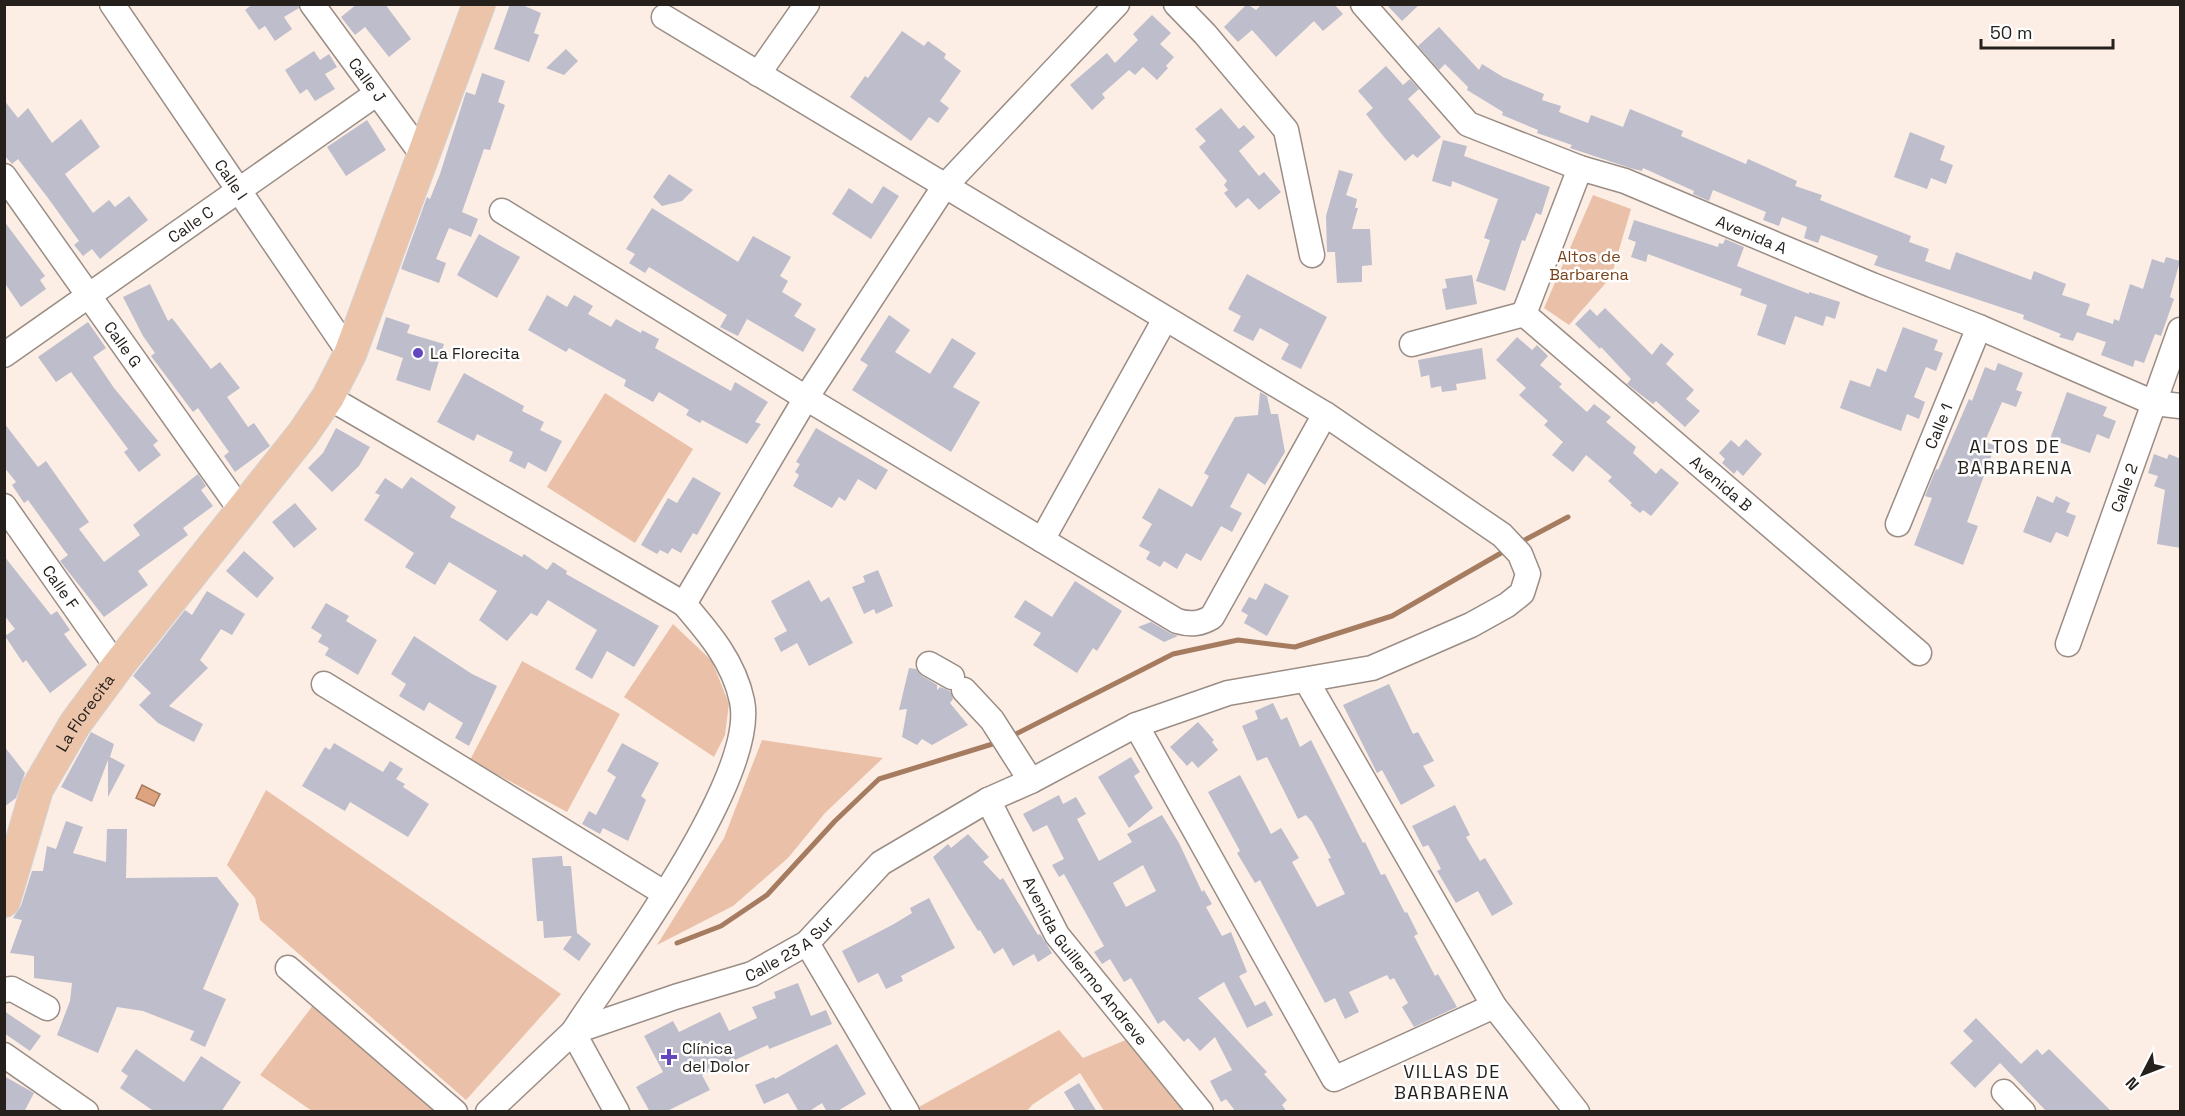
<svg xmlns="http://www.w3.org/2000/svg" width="2185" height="1116" font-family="'Space Grotesk',sans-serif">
	<rect width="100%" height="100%" fill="#fceee5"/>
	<!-- green -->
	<path fill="#eac1a8" d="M1593 195 1631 209 1611 277 1569 325 1544 308Z
		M605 393 693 449 635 543 547 487Z
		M673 624 712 661 729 704 725 735 714 757 624 697Z
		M522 661 620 714 567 812 470 760Z
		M762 740 883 758 825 813 788 858 733 906 657 945 724 838Z
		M266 790 561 994 466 1100 260 920 255 898 227 865Z
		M314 1004 436 1111H312L260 1075Z
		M1059 1030 1083 1058 1128 1039 1183 1108 1180 1112 1104 1111 1080 1073 1032 1105 1027 1111 920 1112 917 1108Z"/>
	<!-- water -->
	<path fill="#dea47f" stroke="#a67c61" stroke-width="1.5" d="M142 785 160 794 154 806 136 798Z"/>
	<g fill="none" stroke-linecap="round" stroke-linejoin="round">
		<!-- stream -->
		<path stroke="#a67c61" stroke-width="5" d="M1519 543 1568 517
			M1010 737 1173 654 1238 640 1295 647 1392 616 1508 549
			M677 943 721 926 767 895 835 821 879 779 999 742"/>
	</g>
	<!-- building -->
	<path fill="#bdbdcb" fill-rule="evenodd" d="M253 4H298L299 8 284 17 292 29 275 41 265 26 259 30 245 10Z
		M357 4H385L411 39 389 57 365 27 355 35 341 17Z
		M510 4H520L541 13 534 33 539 35 529 62 494 49Z
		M1247 4 1256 10 1262 4H1334L1343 14 1323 31 1314 21 1276 57 1252 30 1238 42 1224 27Z
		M1386 4H1420L1402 21Z
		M1152 15 1171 33 1160 44 1174 57 1166 66 1168 68 1157 80 1143 67 1135 75 1129 70 1102 94 1105 98 1092 110 1070 85 1107 53 1115 63 1138 40 1133 34Z
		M1439 27 1479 70 1482 64 1503 77 1544 94 1542 100 1561 106 1559 112 1588 123 1591 115 1623 127 1630 109 1683 131 1681 136 1746 164 1748 159 1797 181 1795 186 1822 195 1820 200 1911 236 1909 242 1929 249 1925 261 1950 270 1956 252 2031 280 2034 271 2066 284 2062 295 2090 304 2086 315 2113 324 2114 319 2119 321 2130 284 2143 289 2152 259 2164 263 2166 257 2180 261 2170 297 2174 299 2161 336 2155 334 2144 363 2135 360 2133 367 2101 355 2106 342 2077 332 2073 341 2059 337 2061 334 2023 319 2024 315 1874 265 1878 256 1821 235 1818 243 1804 238 1807 227 1782 217 1779 226 1763 220 1766 212 1713 190 1709 201 1693 194 1694 191 1643 168 1642 171 1630 168 1570 148 1572 145 1537 133 1538 130 1502 115 1503 112 1467 90 1468 87 1445 64 1439 70 1418 46Z
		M902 31 924 46 928 41 946 54 944 58 961 71 940 101 949 108 938 123 929 117 911 141 850 97 865 76 868 78Z
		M566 49 578 61 564 75 546 68Z
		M314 51 320 60 329 54 337 67 325 74 335 89 315 101 307 89 300 94 285 70Z
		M1386 66 1403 85 1410 79 1419 89 1408 99 1441 137 1417 158 1413 154 1405 161 1384 137 1366 114 1373 108 1358 91Z
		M482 73 505 81 498 102 505 105 490 150 484 149 462 212 478 219 471 237 449 228 436 259 446 263 439 283 401 269 427 197 430 199 440 174 466 92 475 95Z
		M4 100 18 118 28 108 52 143 81 119 100 147 65 174 93 213 109 200 115 207 129 196 148 220 100 259 92 249 83 256 74 245 79 241 48 198 18 159 12 164 4 155Z
		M1221 108 1239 129 1244 125 1255 137 1239 151 1259 176 1264 172 1281 192 1259 210 1248 198 1236 208 1224 193 1228 190 1224 185 1227 181 1199 147 1206 141 1195 129Z
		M367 120 386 150 346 176 327 147Z
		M1910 132 1945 146 1940 160 1953 165 1946 184 1931 178 1927 189 1894 177Z
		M1443 140 1467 146 1464 156 1550 187 1541 215 1536 213 1525 241 1522 240 1505 291 1476 281 1490 240 1484 238 1498 199 1452 181 1451 187 1432 181Z
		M1339 170 1353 174 1346 195 1357 199 1355 208H1358L1352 229H1370L1372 265 1362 266V282L1337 283 1335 252H1327L1326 216Z
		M669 174 693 190 682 201 662 206 653 197Z
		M883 186 899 196 871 239 832 214 849 188 872 204Z
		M652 208 738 262 753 236 791 257 780 276 788 281 782 292 802 304 794 316 816 329 803 352 747 319 738 336 720 327 727 315 649 267 645 273 629 263 635 254 626 249Z
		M1634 220 1718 247 1719 243 1723 244 1725 239 1744 247 1737 266 1809 294V292L1840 302 1835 319 1826 316 1823 326 1795 316 1785 345 1757 335 1767 305 1740 295 1742 289 1648 254 1646 262 1631 257 1636 242 1628 239Z
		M4 221 45 276 40 280 46 289 21 307 4 282Z
		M479 234 520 257 497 298 457 275Z
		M1247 274 1327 317 1301 369 1281 359 1289 344 1260 328 1253 341 1233 331 1241 316 1228 309Z
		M1472 275 1477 304 1446 310 1442 289 1447 288 1445 279Z
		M150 284 168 321 172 318 211 369 220 362 240 388 227 397 248 427 254 423 270 446 235 472 224 456 229 452 198 408 193 412 151 356 155 353 143 336 123 297Z
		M547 295 567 307 574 295 593 306 588 314 611 327 616 319 641 333 642 330 659 339 655 348 731 391 735 382 768 402 755 422 761 424 747 444 702 420 700 423 686 415 689 410 659 392 653 402 624 386 626 380 606 369 569 348 566 352 528 330Z
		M1605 308 1652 355 1661 343 1674 354 1666 364 1694 390 1686 399 1700 411 1685 427 1656 401 1653 404 1627 384 1631 379 1601 347 1600 349 1575 324 1590 309 1597 316Z
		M889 315 910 330 895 352 930 374 952 338 976 353 953 387 980 402 951 452 852 390 868 365 860 360Z
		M386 317 410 325 407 333 444 344 430 391 396 380 403 358 376 349Z
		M88 322 106 348 93 357 114 388 158 441 153 445 161 455 139 472 124 452 128 449 71 372 56 382 38 357Z
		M1903 327 1938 340 1934 350 1943 353 1936 371 1926 367 1914 397 1925 402 1919 419 1907 414 1901 431 1840 408 1850 380 1870 387 1877 368 1886 372Z
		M1517 337 1532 350 1537 345 1548 356 1540 365 1562 384 1559 387 1587 412 1594 404 1611 417 1606 422 1636 447 1633 453 1656 474 1661 468 1679 483 1651 516 1643 510 1640 513 1630 505 1632 503 1608 481 1612 477 1586 455 1573 472 1552 455 1563 442 1544 425 1548 421 1519 395 1526 388 1496 360Z
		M1482 348 1486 379 1456 384 1457 390 1442 392 1441 386 1431 388 1429 375 1421 377 1418 360Z
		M1998 363 2023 373 2016 390 2022 392 2016 407 2002 402 1985 441 1995 446 1967 522 1978 526 1963 565 1914 545 1932 498 1925 496 1936 469 1938 470 1969 399 1972 401 1985 367 1995 371Z
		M464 373 524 406 522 411 544 422 540 430 562 441 546 472 528 462 525 469 509 461 513 452 477 434 474 441 437 422Z
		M1260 392 1267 396 1271 414H1278L1285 452 1265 485 1248 473 1230 507 1242 513 1232 532 1221 526 1201 561 1186 553 1177 569 1164 561 1160 567 1146 559 1150 552 1139 546 1152 524 1142 518 1159 488 1192 507 1209 476 1204 473 1235 417 1258 415Z
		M2067 392 2107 407 2103 416 2116 421 2109 439 2097 434 2090 453 2050 439Z
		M4 423 38 467 46 461 89 522 79 529 104 562 140 535 133 525 198 474 206 486 201 490 213 506 183 528 188 535 138 571 148 585 104 617 60 561 68 555 64 550 28 500 24 503 12 485 16 482 4 467Z
		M336 428 370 447 359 466 332 492 308 468 323 453Z
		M816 428 888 470 876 490 858 479 845 501 839 497 832 508 793 486 799 475 795 472 800 464 796 462Z
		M1746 439 1762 454 1743 476 1737 470 1734 474 1722 463 1725 459 1719 453 1731 440 1739 447Z
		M2154 454 2167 459 2169 454 2181 459V548L2157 544 2165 490 2154 486 2158 476 2148 473Z
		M411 477 456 507 450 517 522 557 524 554 547 570 553 562 567 571 566 574 659 626 634 667 607 651 592 679 575 669 597 630 548 600 537 616 531 613 507 641 479 620 497 591 449 562 435 585 405 567 414 553 364 520 380 495 375 493 385 478 402 489Z
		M693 477 721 493 697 535 693 533 681 553 672 548 668 554 660 550 657 554 641 545 668 498 677 503Z
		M2037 496 2053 503 2056 496 2070 503 2066 512 2076 516 2068 537 2056 532 2051 543 2023 532Z
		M295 503 317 529 294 548 272 522Z
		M244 551 274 578 257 598 226 571Z
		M4 556 51 615 57 611 70 630 64 634 87 665 50 693 26 660 23 663 5 636 15 629 4 615Z
		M878 570 893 606 876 614 874 609 864 614 852 587 865 582 863 576Z
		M809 580 821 602 829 597 853 643 809 666 797 643 781 652 774 638 787 631 771 601Z
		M1075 581 1122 611 1097 651 1093 648 1077 673 1033 645 1041 633 1014 617 1025 600 1052 617Z
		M1265 583 1289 596 1267 636 1244 623 1248 615 1241 611 1249 597 1256 600Z
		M207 591 245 614 232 635 221 629 200 660 208 668 169 706 203 724 194 742 158 723 139 705 151 693 133 676 185 610 192 615Z
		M326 603 349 616 346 621 377 640 358 675 325 655 329 648 318 642 322 635 311 628Z
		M1151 622 1170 633 1178 636 1164 642 1138 627Z
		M414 636 472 674 497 686 469 746 455 738 463 723 429 702 424 711 399 696 406 684 391 674Z
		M909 668 916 669 922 676 937 685V690L940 687 950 691 953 699 950 703 968 725 932 745 922 739 917 745 902 737 907 709 899 710Z
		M1389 684 1413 734 1418 732 1434 761 1423 766 1435 786 1401 805 1382 770 1377 773 1343 705Z
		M1273 703 1281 720 1287 717 1300 747 1311 740 1363 843 1365 842 1381 875 1385 874 1405 913 1407 912 1418 934 1414 936 1435 976 1438 974 1457 1007 1414 1027 1402 1007 1408 1003 1394 978 1390 980 1387 975 1349 992 1359 1012 1345 1019 1335 998 1325 1003 1260 880 1255 883 1237 853 1240 851 1208 792 1240 775 1271 834 1281 828 1299 858 1292 862 1317 907 1345 894 1328 859 1331 858 1312 822 1306 815 1298 819 1267 757 1257 761 1242 726 1258 719 1255 711Z
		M1198 722 1214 740 1212 742 1218 750 1198 768 1192 761 1187 766 1170 747Z
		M91 732 114 744 110 757 125 765 108 797V760L92 802 61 787Z
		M334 743 383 772 390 761 403 769 396 779 405 784 403 787 429 804 408 837 350 802 345 811 302 786 325 747 330 750Z
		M622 743 659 763 641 796 646 800 628 841 603 828 600 834 582 824 589 811 596 815 616 777 607 771Z
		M4 746 25 773 16 798 4 807Z
		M1131 757 1140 772 1134 776 1153 808 1129 828 1098 777Z
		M1059 795 1063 804 1076 797 1086 814 1077 819 1099 861 1132 842 1127 834 1162 815 1179 843 1202 892 1204 890 1212 904 1206 907 1222 936 1231 932 1247 972 1239 976 1255 1006 1265 1001 1273 1015 1247 1028 1224 982 1198 998 1267 1072 1264 1074 1287 1100 1282 1105 1287 1112H1236L1226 1099 1221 1102 1210 1081 1232 1070 1215 1037 1200 1051 1188 1038 1184 1042 1164 1020 1158 1024 1131 978 1124 982 1110 959 1102 964 1094 952 1104 946 1064 874 1059 877 1052 865 1064 859 1047 825 1033 832 1023 814ZM1143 865 1156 891 1126 907 1113 883Z
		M1455 805 1470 835 1466 837 1480 861 1485 858 1513 904 1492 916 1478 891 1456 903 1437 871 1441 869 1435 857 1428 845 1423 847 1412 826Z
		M66 821 83 827 73 853 106 862 107 829H127L126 878 217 877 239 904 203 989 226 999 205 1047 190 1040 194 1031 143 1011 117 1007 98 1053 57 1035 70 1001 72 983 34 978V956L10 953 22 920 13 918 21 906 32 871H43L47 846 56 849Z
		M968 834 989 857 983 862 1000 880 1003 878 1038 935 1040 934 1052 953 1038 962 1034 954 1013 966 1003 948 994 954 980 930 978 931 933 857 948 844 951 848Z
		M562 856 563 866H571L577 933 591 944 579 961 563 949 572 936 544 938 543 921H537L532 858Z
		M929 898 955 948 901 976 903 981 886 989 878 973 858 983 842 951 894 924 912 913 910 908Z
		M798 983 811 1016 826 1010 832 1024 769 1049 768 1045 702 1075 710 1090 665 1112H650L636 1087 663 1072 644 1036 673 1021 679 1032 720 1012 729 1031 757 1018 752 1007 776 998 774 992Z
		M4 1011 41 1036 30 1051 4 1033Z
		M1976 1018 2021 1064 2037 1049 2042 1055 2049 1049 2112 1112H2047L2000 1063 1975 1088 1950 1063 1973 1041 1963 1031Z
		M837 1044 866 1094 836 1112H827L822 1103 808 1112H799L788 1093 764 1104 755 1085 774 1077 775 1079Z
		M136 1049 184 1082 201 1056 241 1082 221 1112H155L120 1088 128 1076 121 1071Z
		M4 1076 34 1093 24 1112H4Z
		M1079 1083 1097 1112H1076L1064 1092Z"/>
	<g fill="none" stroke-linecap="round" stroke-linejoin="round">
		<defs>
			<g id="minor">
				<path id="s1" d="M112 4 350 354"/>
				<path id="s2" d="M312 4 424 157"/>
				<path d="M1176 4 1205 34 1286 130 1312 255"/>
				<path id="s3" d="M1363 4 1468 124 1580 168 1625 181 1872 285 1979 327 2154 403 2180 406"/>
				<path d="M758 74 807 4"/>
				<path id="s4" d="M4 176 242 512"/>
				<path d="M502 211 806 398 1177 621C1191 625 1200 624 1212 617L1325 414"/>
				<path d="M1524 314 1580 168"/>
				<path id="s5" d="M1412 344 1524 314 1919 653"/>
				<path id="s6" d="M4 355 376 94"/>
				<path d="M328 397 684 604C709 633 734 662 742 701 758 778 617 964 573 1032L617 1112"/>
				<path id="s7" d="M4 506 117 667"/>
				<path id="s8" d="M1898 524 1979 327"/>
				<path d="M1042 540 1165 319"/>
				<path d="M684 604 806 398 944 187 1117 4"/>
				<path id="s9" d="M2068 644 2180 330"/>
				<path d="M929 664 952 677"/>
				<path d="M1306 680 1494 1006 1577 1112"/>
				<path d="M324 684 664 893"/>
				<path d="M964 690 992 720 1031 781"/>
				<path d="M1136 725 1334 1079 1494 1006"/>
				<path id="s10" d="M988 800 1057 935 1201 1112"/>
				<path d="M807 943 907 1112"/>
				<path d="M288 968 455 1112"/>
				<path d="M4 990 12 989 47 1008"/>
				<path d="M4 1055 86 1112"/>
				<path d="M2004 1092 2023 1112"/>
				<path id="s11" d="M488 1112 573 1032 675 997 752 974 807 943 881 863 988 800 1031 781 1136 725 1228 693 1372 668 1471 625 1507 605 1522 593 1528 574 1520 554 1502 535 1325 414 664 17"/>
			</g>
			<g id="major">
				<path id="s12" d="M4 901 37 789 75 724 117 667 302 435 328 397 350 354 479 4"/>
			</g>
		</defs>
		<!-- minor casing -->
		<use href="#minor" stroke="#9a8d85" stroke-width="27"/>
		<!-- major casing -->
		<use href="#major" stroke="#d3d2d2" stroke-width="34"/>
		<!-- minor -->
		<use href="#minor" stroke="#fff" stroke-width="24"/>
		<!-- major -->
		<use href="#major" stroke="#ecc4aa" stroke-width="32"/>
	</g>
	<!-- markers -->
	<g fill="#6247bf" stroke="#fefefe" stroke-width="2">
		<circle cx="418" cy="353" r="6"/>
		<path d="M666 1048h6v6h6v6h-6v6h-6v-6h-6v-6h6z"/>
	</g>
	<g text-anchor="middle" stroke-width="5" stroke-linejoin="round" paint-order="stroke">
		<!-- street labels -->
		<g font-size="16" fill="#25201c" stroke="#fefefe">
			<text dy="6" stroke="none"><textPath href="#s2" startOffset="94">Calle J</textPath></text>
			<text dy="6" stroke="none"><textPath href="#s1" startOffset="212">Calle I</textPath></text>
			<text dy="6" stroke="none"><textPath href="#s6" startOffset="228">Calle C</textPath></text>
			<text dy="6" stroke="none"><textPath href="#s3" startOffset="464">Avenida A</textPath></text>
			<text dy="6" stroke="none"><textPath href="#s4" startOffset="206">Calle G</textPath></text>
			<text dy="6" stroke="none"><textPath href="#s8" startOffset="106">Calle 1</textPath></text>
			<text dy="6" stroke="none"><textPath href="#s5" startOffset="376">Avenida B</textPath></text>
			<text dy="6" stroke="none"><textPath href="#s9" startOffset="166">Calle 2</textPath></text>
			<text dy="6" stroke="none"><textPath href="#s7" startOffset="99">Calle F</textPath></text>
			<text dy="6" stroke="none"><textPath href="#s12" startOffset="207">La Florecita</textPath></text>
			<text dy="6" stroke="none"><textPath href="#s11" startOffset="350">Calle 23 A Sur</textPath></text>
			<text dy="6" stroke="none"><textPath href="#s10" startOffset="189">Avenida Guillermo Andreve</textPath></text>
		</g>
		<!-- park labels -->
		<g font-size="16" fill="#79421a" stroke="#fefefe">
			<text x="1589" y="262">Altos de<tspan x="1589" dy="18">Barbarena</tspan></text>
		</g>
		<!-- poi labels -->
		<g font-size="16" fill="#25201c" stroke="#fefefe" text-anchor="start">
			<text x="430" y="359">La Florecita</text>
			<text x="682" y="1054">Clínica<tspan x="682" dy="18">del Dolor</tspan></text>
		</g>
		<!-- neighbourhood labels -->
		<g font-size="18" letter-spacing="1.5" fill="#25201c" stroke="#fefefe">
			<text x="2015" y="453">ALTOS DE<tspan x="2015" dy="21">BARBARENA</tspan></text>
			<text x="1452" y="1078">VILLAS DE<tspan x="1452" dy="21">BARBARENA</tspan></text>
		</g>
	</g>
	<!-- border -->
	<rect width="2185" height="1116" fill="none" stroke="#25201c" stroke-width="12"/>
	<!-- north arrow -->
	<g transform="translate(2143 1074) rotate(228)" stroke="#fefefe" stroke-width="4.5" paint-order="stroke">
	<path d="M0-4.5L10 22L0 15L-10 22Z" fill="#25201c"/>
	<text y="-9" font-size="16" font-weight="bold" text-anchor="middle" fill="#25201c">N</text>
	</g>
	<!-- scale -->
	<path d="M1981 39v9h132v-9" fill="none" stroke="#25201c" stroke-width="3"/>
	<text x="1990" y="39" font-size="18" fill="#25201c" stroke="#fefefe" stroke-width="4.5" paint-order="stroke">50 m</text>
</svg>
